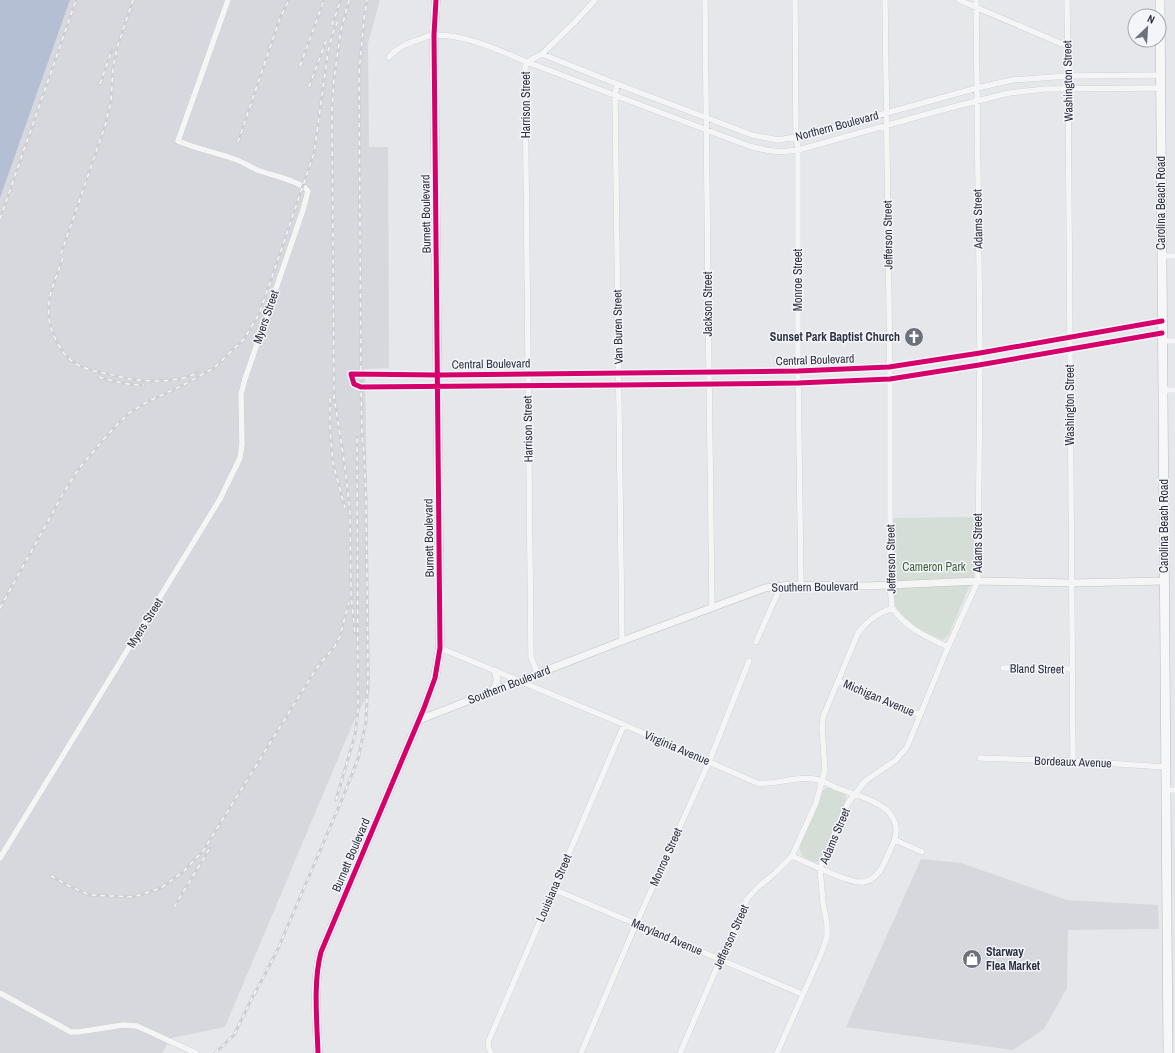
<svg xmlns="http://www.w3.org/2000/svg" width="1175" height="1053" font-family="'Archivo Narrow',sans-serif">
	<rect width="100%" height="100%" fill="#e5e7ea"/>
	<!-- built -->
	<path fill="#d6d8de" d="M70 0H380L368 43 369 147H388L389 368 365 369 370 690 353 723 225 1027 171 1038 162 1053H0V198Z
		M921 859 961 863 1067 900 1158 905 1159 929 1068 930 1067 988 1044 1029 1013 1050 846 1027Z"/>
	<!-- green -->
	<path fill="#d4ddd6" d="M974 517V578L968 589 949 634 943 640C921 630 908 625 894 604L893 518Z
		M830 786 844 792 847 800 823 859 816 862C805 858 802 858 799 846L822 791Z"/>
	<!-- water -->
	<path fill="#b5bfd3" d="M0 0H70L0 198Z"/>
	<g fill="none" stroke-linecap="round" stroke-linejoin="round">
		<defs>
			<path id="minor" d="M705 0C708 202 708 405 712 607
				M795 0 796 134 798 150V371L801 585
				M885 0 890 379V585L892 608
				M959 0 1067 46
				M1067 0 1068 76 1073 761
				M542 54 575 22 595 0
				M389 57C398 47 408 42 421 39 425 37 431 35 436 35 467 35 498 50 527 62L542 54 617 84 752 135 778 140 807 135 977 88 1012 80 1068 76 1160 75
				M617 84 615 95 622 641
				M1161 256H1175
				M1162 321 980 353 889 367 798 371 438 375 351 374 354 384 361 387 619 385 798 383 890 379 979 365 1162 333
				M1162 341H1175
				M1163 390H1175
				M892 608C908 629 925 636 948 647
				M756 642 781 586
				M440 648 611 719 757 783C776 785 795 776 814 779 822 780 830 785 837 788 853 794 873 799 887 810 891 814 896 822 896 828 897 839 891 847 887 857 882 868 877 880 863 882 849 884 807 862 792 856
				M1003 668 1072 669
				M538 675 531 657 525 68 527 62 749 146C767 151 779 153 798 150L949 108 1009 93 1045 89 1160 88
				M838 681 920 715
				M980 758 1073 761 1166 767
				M1166 790H1175
				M895 840 922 852
				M0 858 220 499 240 458 242 444 241 394 245 379 303 210 308 191C303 182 271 175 260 171 252 168 245 163 237 160 218 153 197 149 178 141L228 0
				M553 889 802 994
				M0 993 71 1032H78L123 1025 137 1026 196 1053
				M491 1053 488 1046 489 1040 624 725
				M581 1053 636 924 709 762 749 661
				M680 1053 740 914 747 899 758 887 775 873 792 856 816 803 825 770 822 728 823 717 858 633C868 620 877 614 892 608
				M777 1053 821 954 827 937V924L823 903 820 868 838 825 848 803 865 781 896 760 907 747 948 647 978 581 980 353 976 0"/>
			<path id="tertiary" d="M491 692C497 685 499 680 495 671
				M419 720 622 641 765 588 790 585 867 586 978 581 1071 583 1164 581"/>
			<path id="secondary" d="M318 1053C317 1022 313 982 321 952L424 708 435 678 440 648 434 35 436 0"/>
			<path id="trunk" d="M1160 0 1168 1053"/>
		</defs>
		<!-- minor casing -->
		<use href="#minor" stroke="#c2c4c7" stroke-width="6"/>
		<!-- tertiary casing -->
		<use href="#tertiary" stroke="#c2c4c7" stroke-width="8"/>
		<!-- secondary casing -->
		<use href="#secondary" stroke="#c2c4c7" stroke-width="9"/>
		<!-- trunk casing -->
		<use href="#trunk" stroke="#b8babe" stroke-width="10"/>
		<!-- minor -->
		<use href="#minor" stroke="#f5f5f6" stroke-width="5.5"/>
		<!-- tertiary -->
		<use href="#tertiary" stroke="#f5f5f6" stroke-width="7"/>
		<!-- secondary -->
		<use href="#secondary" stroke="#f7f7f8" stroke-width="8"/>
		<!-- trunk -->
		<use href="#trunk" stroke="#f7f7f8" stroke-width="9"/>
		<defs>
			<path id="rail" d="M349 0 341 30 334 78 332 111 334 396 345 467 350 512 351 595 355 634
				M332 25 341 0
				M300 66 324 0
				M100 84 112 50
				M309 87 326 41
				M238 142 280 18 289 0
				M0 219 76 0
				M61 254 105 126 111 102 113 68 117 48 133 0
				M63 258C52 289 40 310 57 342 63 353 68 360 80 366 93 372 107 373 121 377 142 382 179 384 198 372
				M99 377C115 382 128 385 144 385
				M330 398V428L333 463 345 508
				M0 608 64 492 80 467 109 433 129 413 147 402 183 385 214 368 244 339 259 314 271 280 314 153 328 52 333 32 338 21
				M336 800 355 735 358 711 357 437
				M51 876 69 886 90 895 133 897 161 888 184 871 203 851 316 669 335 646 340 636 349 602
				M174 907 210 848
				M254 995 277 951 343 797 358 759 366 722 368 674 366 500 364 453 362 436 361 387 359 73 364 19 367 0
				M215 1053 234 1035 256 990"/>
		</defs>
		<!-- rail casing -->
		<use href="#rail" stroke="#cecfd2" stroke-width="3"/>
		<!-- rail -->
		<use href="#rail" stroke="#f4f5f8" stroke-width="1.5" stroke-dasharray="4.5" stroke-linecap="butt"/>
		<defs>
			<path id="cycleway" d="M1162 321 980 353 889 367 798 371 438 375 351 374 354 384 361 387 619 385 798 383 890 379 979 365 1162 333
				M318 1053C317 1022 313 982 321 952L424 708 435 678 440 648 434 35 436 0"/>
		</defs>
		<!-- cycleway casing -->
		<use href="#cycleway" stroke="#f4f5f8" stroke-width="8"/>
		<!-- cycleway -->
		<use href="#cycleway" stroke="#d6006c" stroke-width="5"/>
	</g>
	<!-- icons -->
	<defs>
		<symbol id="church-disc" viewBox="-11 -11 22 22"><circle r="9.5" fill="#6d717d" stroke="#f4f5f8"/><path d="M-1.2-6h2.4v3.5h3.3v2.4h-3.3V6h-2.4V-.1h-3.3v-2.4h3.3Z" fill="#fff"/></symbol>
		<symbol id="shop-disc" viewBox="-11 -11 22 22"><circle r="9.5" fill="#6d717d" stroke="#f4f5f8"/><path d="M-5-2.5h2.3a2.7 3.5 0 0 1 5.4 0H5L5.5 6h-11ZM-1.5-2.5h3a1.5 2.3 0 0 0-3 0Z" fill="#fff"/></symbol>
	</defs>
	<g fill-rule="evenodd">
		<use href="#church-disc" x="903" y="326" width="22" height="22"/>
		<use href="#shop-disc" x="961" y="948" width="22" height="22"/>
	</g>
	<g text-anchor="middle" stroke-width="3" stroke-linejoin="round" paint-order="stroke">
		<!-- street labels -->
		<g font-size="12" fill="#2c3143" stroke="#f4f5f8">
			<text transform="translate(1068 81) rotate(-91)" y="4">Washington Street</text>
			<text transform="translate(526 105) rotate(-90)" y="4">Harrison Street</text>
			<text transform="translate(837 126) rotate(-15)" y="4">Northern Boulevard</text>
			<text transform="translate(1161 203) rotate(-90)" y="4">Carolina Beach Road</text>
			<text transform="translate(426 214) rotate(-91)" y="4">Burnett Boulevard</text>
			<text transform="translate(978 219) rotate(-91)" y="4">Adams Street</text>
			<text transform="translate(888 235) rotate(-91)" y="4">Jefferson Street</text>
			<text transform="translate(798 280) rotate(-90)" y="4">Monroe Street</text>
			<text transform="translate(708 304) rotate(-90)" y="4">Jackson Street</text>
			<text transform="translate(266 317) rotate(-71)" y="4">Myers Street</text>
			<text transform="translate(618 327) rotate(-91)" y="4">Van Buren Street</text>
			<text transform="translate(815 360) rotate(-2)" y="4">Central Boulevard</text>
			<text transform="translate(491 364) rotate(-1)" y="4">Central Boulevard</text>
			<text transform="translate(1070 405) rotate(-90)" y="4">Washington Street</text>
			<text transform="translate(528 429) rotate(-91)" y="4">Harrison Street</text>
			<text transform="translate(1164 526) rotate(-90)" y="4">Carolina Beach Road</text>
			<text transform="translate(429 538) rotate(-91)" y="4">Burnett Boulevard</text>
			<text transform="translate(978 543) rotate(-90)" y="4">Adams Street</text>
			<text transform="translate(891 559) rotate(-91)" y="4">Jefferson Street</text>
			<text transform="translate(815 587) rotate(-1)" y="4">Southern Boulevard</text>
			<text transform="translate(145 623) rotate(-58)" y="4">Myers Street</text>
			<text transform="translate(1037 669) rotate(1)" y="4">Bland Street</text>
			<text transform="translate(509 685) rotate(-21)" y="4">Southern Boulevard</text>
			<text transform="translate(879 698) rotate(23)" y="4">Michigan Avenue</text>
			<text transform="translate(677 748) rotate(23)" y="4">Virginia Avenue</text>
			<text transform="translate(1073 762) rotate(2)" y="4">Bordeaux Avenue</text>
			<text transform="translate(835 836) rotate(-67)" y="4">Adams Street</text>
			<text transform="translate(351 855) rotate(-67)" y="4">Burnett Boulevard</text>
			<text transform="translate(666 857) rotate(-66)" y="4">Monroe Street</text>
			<text transform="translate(554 888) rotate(-67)" y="4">Louisiana Street</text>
			<text transform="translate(667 937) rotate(23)" y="4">Maryland Avenue</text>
			<text transform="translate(731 937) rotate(-66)" y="4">Jefferson Street</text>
		</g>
		<!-- poi labels -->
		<g font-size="12" font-weight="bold" fill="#2c3143" stroke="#f4f5f8" text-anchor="end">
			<text x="900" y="341">Sunset Park Baptist Church</text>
			<text x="986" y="956" text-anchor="start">Starway<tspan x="986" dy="14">Flea Market</tspan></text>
		</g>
		<!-- park labels -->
		<g font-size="12" fill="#3b5e3a" stroke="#f4f5f8">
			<text x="934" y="571">Cameron Park</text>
		</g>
	</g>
	<!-- north arrow -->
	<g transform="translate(1147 28) rotate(25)"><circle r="19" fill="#f4f5f8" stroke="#a4a7b0"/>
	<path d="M0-3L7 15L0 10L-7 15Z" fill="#6d717d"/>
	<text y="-6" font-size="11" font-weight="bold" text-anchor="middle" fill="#2c3143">N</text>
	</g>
</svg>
